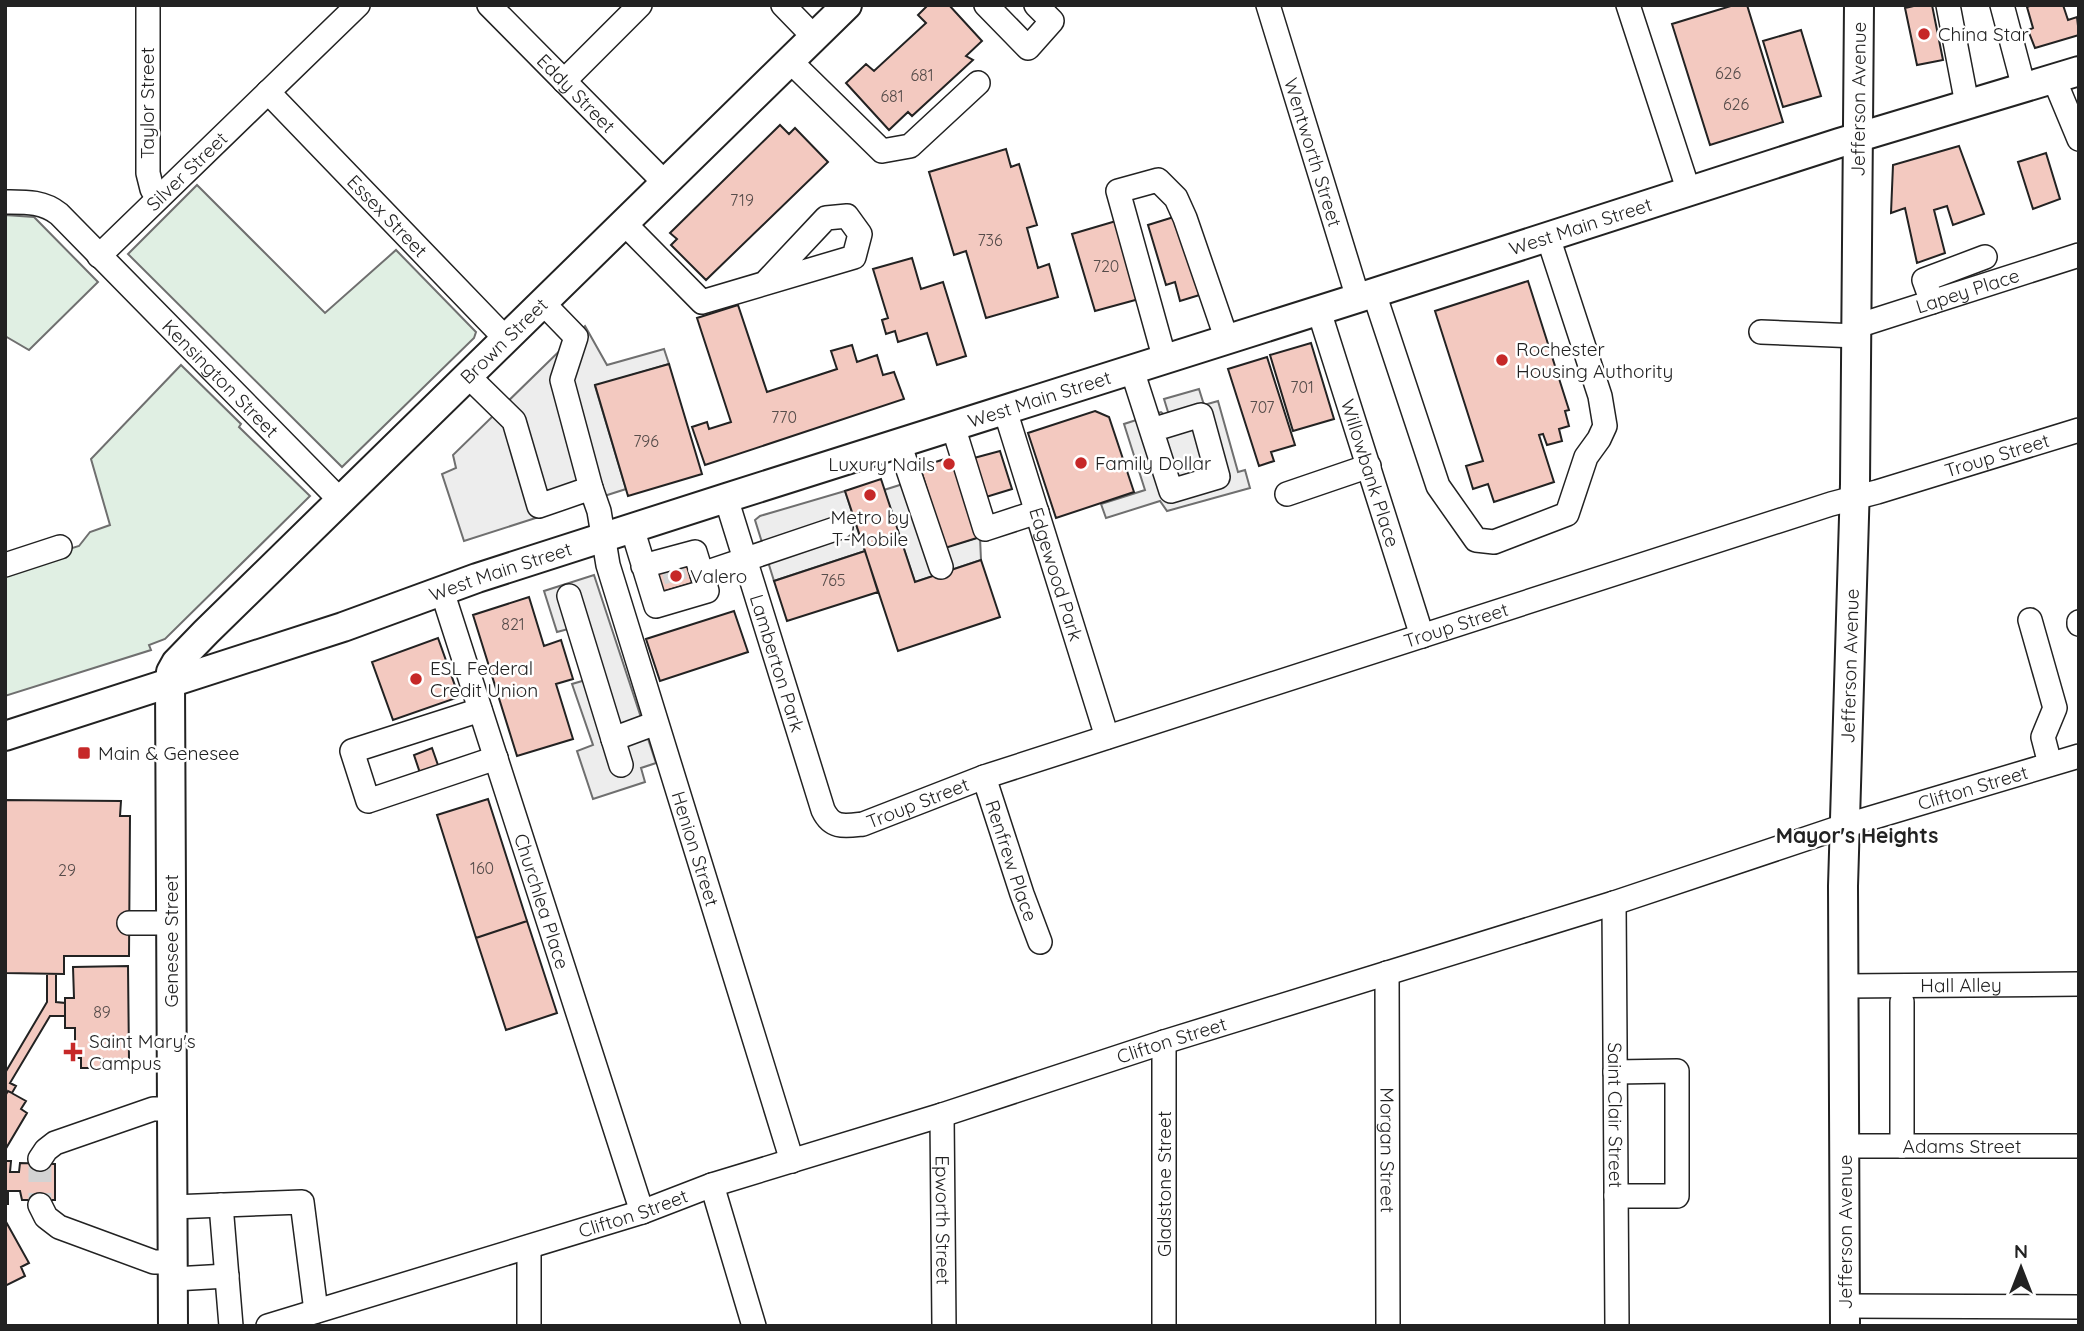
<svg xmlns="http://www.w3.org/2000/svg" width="2084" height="1331" font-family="Quicksand,sans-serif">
	<rect width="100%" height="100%" fill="#fff"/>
	<!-- green -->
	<path fill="#e0efe3" stroke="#6f6f6f" stroke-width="2" d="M197 185 325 313 396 250 476 332 474 338 342 467 128 254Z
		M5 215 34 217 98 282 29 350 5 336Z
		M181 365 241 424 239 427 310 496 165 639 149 645 151 650 5 696V569L79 546 90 532 110 525 91 459Z"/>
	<!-- parking -->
	<path fill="#ededed" stroke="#6f6f6f" stroke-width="2" d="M585 326 607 365 664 349 669 364 595 386 626 489 464 541 442 474 456 468 453 455Z
		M1199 389 1204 405 1218 401 1238 472 1245 470 1250 488 1167 511 1160 501 1106 518 1101 504 1145 490 1124 424 1161 412 1166 416 1168 412 1164 399Z
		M920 467 945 547 980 537 981 560 915 582 884 490 906 483 903 472Z
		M845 491 865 551 774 581 755 520 760 516Z
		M594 575 656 763 641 768 645 782 593 799 577 751 593 745 572 684 589 679 572 628 557 632 544 591Z"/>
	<!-- building -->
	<path fill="#f3c9c0" stroke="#222" stroke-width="2" d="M928 5H949L982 41 966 56 973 60 912 116 908 112 889 130 846 83 866 64 874 71 926 23 918 15Z
		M1734 5H1747L1783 122 1710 145 1672 24Z
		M1918 5H1932L1943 60 1917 65 1905 8Z
		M2032 5H2063L2068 20 2077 17 2079 35 2035 48 2028 30 2033 28 2027 7Z
		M1801 30 1821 96 1783 107 1763 41Z
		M780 125 789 134 795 128 828 162 706 280 671 245 677 239 670 233Z
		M1959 146 1984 214 1953 225 1947 206 1934 210 1945 253 1917 263 1905 208 1891 213 1893 165Z
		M1006 149 1011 167 1019 164 1037 225 1027 228 1038 268 1049 264 1058 297 986 318 966 251 954 255 929 172Z
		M2046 153 2060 199 2033 209 2018 162Z
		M1177 216 1206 293 1180 301 1175 282 1166 285 1148 225Z
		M1116 221 1139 299 1095 311 1072 234Z
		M912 258 921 289 943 282 966 356 937 365 927 333 898 342 895 331 886 334 882 320 888 318 873 269Z
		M1528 281 1569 410 1565 411 1569 426 1559 429 1562 441 1547 445 1543 434 1539 435 1554 482 1494 502 1488 484 1473 489 1466 466 1483 461 1435 311Z
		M738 305 767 392 837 369 831 351 852 345 857 362 877 355 883 375 894 372 904 399 705 465 692 427 707 422 709 429 731 422 697 318Z
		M1311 343 1334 419 1293 431 1270 355Z
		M1267 357 1295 445 1271 452 1274 461 1259 466 1228 369Z
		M669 364 702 474 628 496 595 385Z
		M1095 411 1109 417 1134 492 1056 518 1028 433Z
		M1000 451 1012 489 986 497 974 458Z
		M954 456 980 537 945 548 920 467Z
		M881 479 915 582 981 560 1000 617 898 651 845 491Z
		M865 551 878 592 787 621 774 581Z
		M694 559 700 581 658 593 652 571Z
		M529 597 544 646 561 640 573 679 556 684 573 739 517 756 473 615Z
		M734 611 748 652 660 681 646 639Z
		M438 638 459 697 393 720 372 662Z
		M432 748 445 785 426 791 414 755Z
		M488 799 527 921 476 938 437 815Z
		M5 800 121 801 120 816H130L129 956H64V974L5 973Z
		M527 921 557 1013 506 1030 476 938Z
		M128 966 129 1059H101V1068H81V1058H75V1028H65V998H74L73 967Z
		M47 974H56V1002L65 1003V1016H50L10 1083 16 1086 12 1093 8 1091 5 1096V1073L47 1002Z
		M8 1091 26 1101 21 1109 27 1113 5 1150V1096Z
		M5 1161H11L10 1172H19L20 1163 55 1164V1200H22L20 1191H8V1204H5Z
		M5 1220 29 1263 21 1267 25 1276 5 1286Z"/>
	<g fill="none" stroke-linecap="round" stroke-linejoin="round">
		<!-- minor-tunnel -->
		<path stroke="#d3d3d3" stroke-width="23" stroke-dasharray="23 11" stroke-linecap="butt" d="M670 559 681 599
			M40 1159V1205"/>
		<defs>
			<g id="minor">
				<path d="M148 5V173L152 189 158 198"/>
				<path id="s1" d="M489 5 665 183"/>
				<path d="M783 5 814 37"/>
				<path d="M986 5 1028 48 1052 21 1036 5"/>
				<path id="s2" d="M1268 5 1358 298"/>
				<path d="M1628 5 1689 192"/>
				<path d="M1948 5 1967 104"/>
				<path d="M2002 5 2024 88"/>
				<path d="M790 61 882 151 910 146 978 83"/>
				<path d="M2054 79 2079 139"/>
				<path d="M564 81 640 5"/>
				<path id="s3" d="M268 92 506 339"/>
				<path id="s4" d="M5 202C25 202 43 201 59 214L341 501"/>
				<path d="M624 223 702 302 854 257 860 234 847 216 826 218 765 283"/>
				<path id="s5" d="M99 256 358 5"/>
				<path d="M1374 293 1438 486 1476 540 1494 542 1567 514 1586 457 1599 439 1605 426 1600 396 1548 237"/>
				<path d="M1932 302 1924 280 1985 257"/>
				<path d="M543 303 576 337 562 380 591 488"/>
				<path id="s6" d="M1319 311 1422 636"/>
				<path id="s7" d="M1857 326 2079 255"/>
				<path d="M1761 332 1857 336"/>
				<path d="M1165 360 1118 191 1158 180 1176 198 1185 218 1227 340"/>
				<path d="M1132 370 1171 491 1218 477 1201 415 1152 430"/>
				<path id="s8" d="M468 376 514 421 539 506 591 488 599 511 608 565 792 1161"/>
				<path id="s9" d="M1005 410 1107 737"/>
				<path d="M953 426 985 529 1037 512"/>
				<path d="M899 443 941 567"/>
				<path d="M1287 494 1369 466"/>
				<path id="s10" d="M726 498 823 810C832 829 845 826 863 824L984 777 1831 504 1877 492 2079 430"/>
				<path d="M632 528C640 554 648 580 656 606L707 591 695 552 643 566"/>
				<path d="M5 565 60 547"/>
				<path d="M702 574 841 527"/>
				<path id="s11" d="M442 591 642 1212"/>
				<path d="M569 596 613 739 656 723"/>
				<path d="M2030 620 2055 708 2043 737 2050 764"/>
				<path d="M2079 622V624"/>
				<path d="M480 710 352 751 368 801 496 758"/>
				<path d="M613 739 621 765"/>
				<path id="s12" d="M984 777 1022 894 1040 942"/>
				<path id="s13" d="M1614 903 1617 1326"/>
				<path d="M129 923H171"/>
				<path id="s14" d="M1387 973 1388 1326"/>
				<path id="s15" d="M1844 986 2079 984"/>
				<path d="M1902 1002V1146"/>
				<path d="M1615 1072 1677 1071V1196H1616"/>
				<path id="s16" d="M942 1115 944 1326"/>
				<path id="s17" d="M1845 1146H2079"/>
				<path d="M40 1159 46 1150 55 1143 153 1109H172"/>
				<path d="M712 1185 754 1326"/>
				<path d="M40 1205 46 1217 59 1227 154 1262H173"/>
				<path d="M221 1205 231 1326"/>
				<path d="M172 1207 302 1202 316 1311"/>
				<path d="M529 1247V1326"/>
				<path d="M174 1279 227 1276"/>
				<path d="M1845 1306 2079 1307"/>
				<path id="s18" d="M268 1326 642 1212 712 1185 942 1115 1164 1042 1614 903 1844 826 2079 756"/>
				<path d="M1164 1326V1042"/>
			</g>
			<g id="major">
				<path id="s19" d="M5 736 343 627 477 578 726 498 1358 298 1839 143 2079 71"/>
				<path id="s20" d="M173 1326 170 682 171 672 176 663 206 632 847 5"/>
				<path id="s21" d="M1845 1326 1843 886 1855 484 1859 5"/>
			</g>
		</defs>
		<!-- minor casing -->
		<use href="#minor" stroke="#222" stroke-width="26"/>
		<!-- major casing -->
		<use href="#major" stroke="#222" stroke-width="32"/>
		<!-- minor -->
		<use href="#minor" stroke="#fff" stroke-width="23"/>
		<!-- major -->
		<use href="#major" stroke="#fff" stroke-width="28"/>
	</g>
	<!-- markers -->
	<g fill="#c62828" stroke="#fff" stroke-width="2.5">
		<circle cx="1924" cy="34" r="7"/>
		<circle cx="1502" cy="360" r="7"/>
		<circle cx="1081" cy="463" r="7"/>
		<circle cx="949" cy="464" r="7"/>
		<circle cx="870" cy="495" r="7"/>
		<circle cx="676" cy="576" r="7"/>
		<circle cx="416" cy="679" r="7"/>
		<rect x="77" y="746" width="14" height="14" rx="3.5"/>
		<path d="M69.5 1041.5h7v7h7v7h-7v7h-7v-7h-7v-7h7z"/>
	</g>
	<g text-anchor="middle" stroke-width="5" stroke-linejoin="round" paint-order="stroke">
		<!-- number labels -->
		<g font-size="16" fill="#564c4a">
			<text x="1728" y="79">626</text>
			<text x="922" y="81">681</text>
			<text x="892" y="102">681</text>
			<text x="1736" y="110">626</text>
			<text x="742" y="206">719</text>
			<text x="990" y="246">736</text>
			<text x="1106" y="272">720</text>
			<text x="1302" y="393">701</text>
			<text x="1262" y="413">707</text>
			<text x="784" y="423">770</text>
			<text x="646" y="447">796</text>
			<text x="833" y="586">765</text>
			<text x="513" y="630">821</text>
			<text x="482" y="874">160</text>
			<text x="67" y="876">29</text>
			<text x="102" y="1018">89</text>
		</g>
		<!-- poi labels -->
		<g font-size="19" fill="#222" stroke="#fff" text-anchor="start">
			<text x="1938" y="41">China Star</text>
			<text x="1516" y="356">Rochester<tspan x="1516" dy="22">Housing Authority</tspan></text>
			<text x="1095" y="470">Family Dollar</text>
			<text x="935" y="471" text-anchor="end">Luxury Nails</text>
			<text x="870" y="524" text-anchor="middle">Metro by<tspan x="870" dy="22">T-Mobile</tspan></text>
			<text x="690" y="583">Valero</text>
			<text x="430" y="675">ESL Federal<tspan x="430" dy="22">Credit Union</tspan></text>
			<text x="98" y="760">Main &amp; Genesee</text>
			<text x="89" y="1048">Saint Mary's<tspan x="89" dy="22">Campus</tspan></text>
		</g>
		<!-- street labels -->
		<g font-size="19" fill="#222" stroke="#fff">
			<text dy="7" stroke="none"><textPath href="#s1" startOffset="124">Eddy Street</textPath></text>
			<text dy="7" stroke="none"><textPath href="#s21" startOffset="1227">Jefferson Avenue</textPath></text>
			<text transform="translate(147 103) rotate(-90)" y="7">Taylor Street</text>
			<text dy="7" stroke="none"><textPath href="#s2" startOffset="154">Wentworth Street</textPath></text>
			<text dy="7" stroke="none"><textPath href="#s5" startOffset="122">Silver Street</textPath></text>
			<text dy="7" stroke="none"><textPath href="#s3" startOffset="172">Essex Street</textPath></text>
			<text dy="7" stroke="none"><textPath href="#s19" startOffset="1656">West Main Street</textPath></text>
			<text dy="7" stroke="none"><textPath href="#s7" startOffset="116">Lapey Place</textPath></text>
			<text dy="7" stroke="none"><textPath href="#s20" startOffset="1124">Brown Street</textPath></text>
			<text dy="7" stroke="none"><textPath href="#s4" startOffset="287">Kensington Street</textPath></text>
			<text dy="7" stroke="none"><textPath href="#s19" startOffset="1088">West Main Street</textPath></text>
			<text dy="7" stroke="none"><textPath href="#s10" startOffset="1566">Troup Street</textPath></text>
			<text dy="7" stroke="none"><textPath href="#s6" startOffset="170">Willowbank Place</textPath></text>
			<text dy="7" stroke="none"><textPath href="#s19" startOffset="522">West Main Street</textPath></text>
			<text dy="7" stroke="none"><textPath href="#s9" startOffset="172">Edgewood Park</textPath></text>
			<text dy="7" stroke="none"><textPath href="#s10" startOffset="999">Troup Street</textPath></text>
			<text dy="7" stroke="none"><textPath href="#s10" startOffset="173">Lamberton Park</textPath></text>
			<text dy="7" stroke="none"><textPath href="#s21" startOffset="660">Jefferson Avenue</textPath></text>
			<text dy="7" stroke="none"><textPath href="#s18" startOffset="1788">Clifton Street</textPath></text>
			<text dy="7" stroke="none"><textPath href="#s10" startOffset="432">Troup Street</textPath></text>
			<text dy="7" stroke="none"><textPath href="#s8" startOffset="584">Henion Street</textPath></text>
			<text dy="7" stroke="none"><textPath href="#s12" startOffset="88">Renfrew Place</textPath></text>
			<text dy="7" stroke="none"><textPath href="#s11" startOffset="326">Churchlea Place</textPath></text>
			<text transform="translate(171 941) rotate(-90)" y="7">Genesee Street</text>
			<text dy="7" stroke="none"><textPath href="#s15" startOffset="117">Hall Alley</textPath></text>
			<text dy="7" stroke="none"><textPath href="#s18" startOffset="948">Clifton Street</textPath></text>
			<text dy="7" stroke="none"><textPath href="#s13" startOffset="212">Saint Clair Street</textPath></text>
			<text dy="7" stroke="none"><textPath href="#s17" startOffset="117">Adams Street</textPath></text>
			<text dy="7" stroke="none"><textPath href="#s14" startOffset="177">Morgan Street</textPath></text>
			<text transform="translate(1164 1184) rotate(-90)" y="7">Gladstone Street</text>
			<text dy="7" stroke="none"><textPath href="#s18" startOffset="382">Clifton Street</textPath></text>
			<text dy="7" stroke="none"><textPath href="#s16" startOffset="105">Epworth Street</textPath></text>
			<text transform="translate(1845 1232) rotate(-90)" y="7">Jefferson Avenue</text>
		</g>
		<!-- neighbourhood labels -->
		<g font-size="21" font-weight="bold" fill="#222" stroke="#fff">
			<text x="1857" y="843">Mayor's Heights</text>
		</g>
	</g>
	<!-- border -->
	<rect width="2084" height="1331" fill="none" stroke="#222222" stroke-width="14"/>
	<!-- north arrow -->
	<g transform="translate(2021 1268)" stroke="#ffffff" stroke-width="5" paint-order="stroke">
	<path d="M0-5L12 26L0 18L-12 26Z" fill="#222222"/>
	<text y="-10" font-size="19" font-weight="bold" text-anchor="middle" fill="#222222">N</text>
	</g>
</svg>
